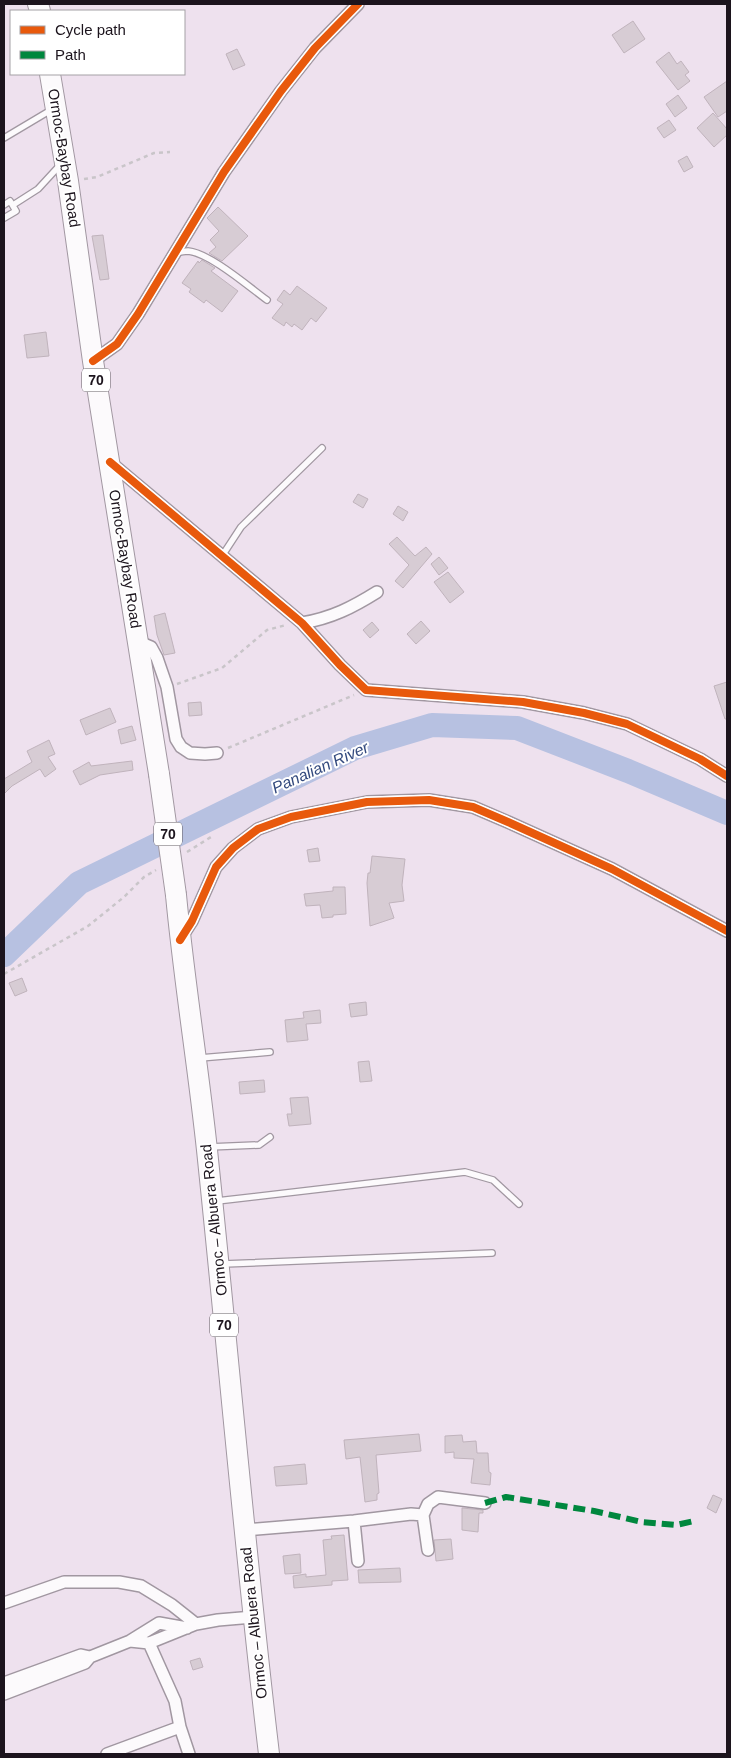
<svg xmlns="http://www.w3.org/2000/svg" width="731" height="1758" font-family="Helvetica,sans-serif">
	<rect width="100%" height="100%" fill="#eee1ee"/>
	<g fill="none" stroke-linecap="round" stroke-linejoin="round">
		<!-- river -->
		<path stroke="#b7c1e1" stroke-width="24" d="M4 955 79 883 355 748 432 725 517 728 628 771 727 813"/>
	</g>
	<!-- building -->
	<path fill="#d7ccd4" stroke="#c0b3bc" d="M633 21 645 39 624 53 612 35Z
		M237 49 245 65 233 70 226 54Z
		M669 52 677 64 681 61 689 72 685 75 690 81 678 90 656 62Z
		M727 81V111L718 117 704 97Z
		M678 95 687 108 675 117 666 104Z
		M713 113 727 129V135L714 147 697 128Z
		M669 120 676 130 664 138 657 128Z
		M687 156 693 167 684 172 678 161Z
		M218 207 248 236 222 261 209 253 216 247 210 240 219 231 207 218Z
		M103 235 109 279 100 280 92 236Z
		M202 260 215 268 211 271 238 291 222 312 206 300 204 303 189 292 191 289 182 283 198 261 199 263Z
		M297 286 327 308 316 322 311 318 302 330 294 324 292 327 286 322 284 326 272 318 283 304 277 300 284 290 290 295Z
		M46 332 49 356 27 358 24 335Z
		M358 494 368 499 363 508 353 502Z
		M398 506 408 512 403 521 393 514Z
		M397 537 415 556 426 547 432 554 403 588 395 581 409 565 389 544Z
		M439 557 448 568 439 575 431 564Z
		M448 572 464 592 450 603 434 582Z
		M165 613 175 653 164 655 157 635 154 616Z
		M421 621 430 631 416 644 407 634Z
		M372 622 379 630 370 638 363 630Z
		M727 682V719H725L714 686Z
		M201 702 202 715 189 716 188 703Z
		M110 708 116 722 86 735 80 720Z
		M132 726 136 740 121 744 118 730Z
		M49 740 55 754 48 757 56 769 45 777 40 769 12 786 4 794V779L32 762 27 751Z
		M132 761 133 770 100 775 80 785 73 771 89 762 91 766Z
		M318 848 320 861 309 862 307 850Z
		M372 856 405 859 402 885 404 901 389 903 394 918 370 926 367 883 368 873H370Z
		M333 887H345L346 914 333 915V917L322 918 320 905 306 906 304 894 333 891Z
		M22 978 27 991 15 996 9 983Z
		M366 1002 367 1015 351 1017 349 1004Z
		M320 1010 321 1023 306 1024 308 1040 287 1042 285 1020 304 1018 303 1012Z
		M369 1061 372 1081 360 1082 358 1062Z
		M264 1080 265 1092 240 1094 239 1082Z
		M308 1097 311 1124 289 1126 287 1114H292L290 1098Z
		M419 1434 421 1451 376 1455 379 1493 377 1494V1500L365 1502 360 1457 346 1459 344 1440Z
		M462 1435 463 1442 476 1441 477 1453H488L489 1472 491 1473 490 1485 471 1483 474 1459 454 1458V1452L445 1453V1436Z
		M305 1464 307 1484 276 1486 274 1467Z
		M713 1495 722 1499 716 1513 707 1508Z
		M462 1508 483 1510V1513H479L478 1532 462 1530Z
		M344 1535 348 1580 332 1581V1585L294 1588 293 1576 306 1574V1577L326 1575 323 1540 332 1539 331 1536Z
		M451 1539 453 1559 436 1561 434 1540Z
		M300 1554 301 1573 285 1574 283 1556Z
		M400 1568 401 1582 359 1583 358 1570Z
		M200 1658 203 1667 193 1670 190 1661Z"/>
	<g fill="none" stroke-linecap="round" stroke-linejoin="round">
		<defs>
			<path id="lane" d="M4 138 51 110
				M4 205 10 201 16 211 4 218
				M13 205 38 189 61 164
				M176 253C180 252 184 251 188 251 210 253 249 287 267 300
				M222 556 241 527 322 448
				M200 1058 270 1052
				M209 1147 259 1145 270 1137
				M217 1201 465 1172 493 1180 519 1204
				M223 1264 492 1253"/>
			<path id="street" d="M93 361 117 344 138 314 224 172 281 91 315 48 358 4
				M110 462 302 623 340 665 366 690 523 702 584 713 627 724 700 759 727 776
				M302 623C332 618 353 607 377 592
				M139 642 151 647 157 658 167 687 176 739 181 747 190 753 205 754 217 753
				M181 938 192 921 216 867 233 848 258 829 291 817 367 802 429 800 473 807 508 822 612 869 727 931
				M423 1515 428 1550
				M354 1521 358 1561
				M245 1530 354 1521 411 1514 423 1515 428 1504 438 1497 485 1503
				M4 1603 64 1582H119L141 1586 172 1605 196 1624
				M130 1641 149 1643 175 1701 180 1727 189 1754
				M149 1643 196 1624 218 1620 253 1617
				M4 1683 81 1655 90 1657
				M4 1694 85 1663 90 1657 130 1641 159 1623 187 1628
				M107 1754 180 1727"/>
			<path id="highway" d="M38 4 40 11
				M50 74 68 181 93 361 159 774
				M176 895C184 981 198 1065 207 1150 228 1351 245 1553 269 1754"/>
		</defs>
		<!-- lane casing -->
		<use href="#lane" stroke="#a197a1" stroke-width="8"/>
		<!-- street casing -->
		<use href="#street" stroke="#a197a1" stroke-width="14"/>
		<!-- highway casing -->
		<use href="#highway" stroke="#a197a1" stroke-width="22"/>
		<!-- path -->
		<path stroke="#c9c5c9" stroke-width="2.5" stroke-dasharray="4 4" stroke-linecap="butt" d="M84 179 97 177 154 153 170 152
			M177 684 222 668 267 630 286 625
			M228 748 354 695
			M187 852 211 837
			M4 974 88 926 124 897 144 877 156 870"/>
		<!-- lane -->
		<use href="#lane" stroke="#fcfafc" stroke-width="5.5"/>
		<!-- street -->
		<use href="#street" stroke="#fcfafc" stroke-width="11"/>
		<!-- highway -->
		<use href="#highway" stroke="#fcfafc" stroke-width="20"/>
		<defs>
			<path id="highway-bridge" d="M159 774 176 895"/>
		</defs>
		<!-- highway-bridge casing -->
		<use href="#highway-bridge" stroke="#a197a1" stroke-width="22" stroke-linecap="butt"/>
		<!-- highway-bridge -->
		<use href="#highway-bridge" stroke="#fcfafc" stroke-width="20"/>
		<!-- quiet -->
		<path stroke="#00873e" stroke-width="6" stroke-dasharray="12 6" stroke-linecap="butt" d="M485 1503 506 1497 594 1511 642 1522 676 1525 694 1521"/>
		<defs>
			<path id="cycleway" d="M93 361 117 344 138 314 224 172 281 91 315 48 358 4
				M110 462 302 623 340 665 366 690 523 702 584 713 627 724 700 759 727 776
				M180 940 192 921 216 867 233 848 258 829 291 817 367 802 429 800 473 807 508 822 612 869 727 931"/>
		</defs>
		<!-- cycleway casing -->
		<use href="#cycleway" stroke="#fff" stroke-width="11"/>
		<!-- cycleway -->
		<use href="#cycleway" stroke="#e8590c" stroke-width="8"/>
	</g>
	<g text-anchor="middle" stroke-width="4" stroke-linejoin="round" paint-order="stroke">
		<!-- shield labels -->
		<g fill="#fff" stroke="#605a61" stroke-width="1">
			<rect x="82" y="368.5" width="28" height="23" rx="4"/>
			<rect x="154" y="822.5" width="28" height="23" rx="4"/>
			<rect x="210" y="1313.5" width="28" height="23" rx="4"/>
		</g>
		<g font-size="14" font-weight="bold" fill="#1c141d">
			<text x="96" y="385">70</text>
			<text x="168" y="839">70</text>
			<text x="224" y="1330">70</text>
		</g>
		<!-- street labels -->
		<g font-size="15" fill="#1c141d" stroke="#fff">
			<text transform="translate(64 158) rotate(81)" y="5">Ormoc-Baybay Road</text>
			<text transform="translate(125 559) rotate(81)" y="5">Ormoc-Baybay Road</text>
			<text transform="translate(214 1220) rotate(-96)" y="5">Ormoc – Albuera Road</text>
			<text transform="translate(254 1623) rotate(-96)" y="5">Ormoc – Albuera Road</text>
		</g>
		<!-- water labels -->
		<g font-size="16" font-style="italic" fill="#32497d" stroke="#fff">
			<text transform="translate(320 767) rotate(-24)" y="6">Panalian River</text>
		</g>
	</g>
	<!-- border -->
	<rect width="731" height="1758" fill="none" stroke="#1c141d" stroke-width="10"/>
	<!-- legend -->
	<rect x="10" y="10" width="175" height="65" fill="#ffffff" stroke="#a4a1a5"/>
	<rect x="20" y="26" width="25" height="8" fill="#e8590c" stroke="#a4a1a5"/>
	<text x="55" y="35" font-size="15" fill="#1c141d">Cycle path</text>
	<rect x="20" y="51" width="25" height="8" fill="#00873e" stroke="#a4a1a5"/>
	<text x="55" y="60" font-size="15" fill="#1c141d">Path</text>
</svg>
